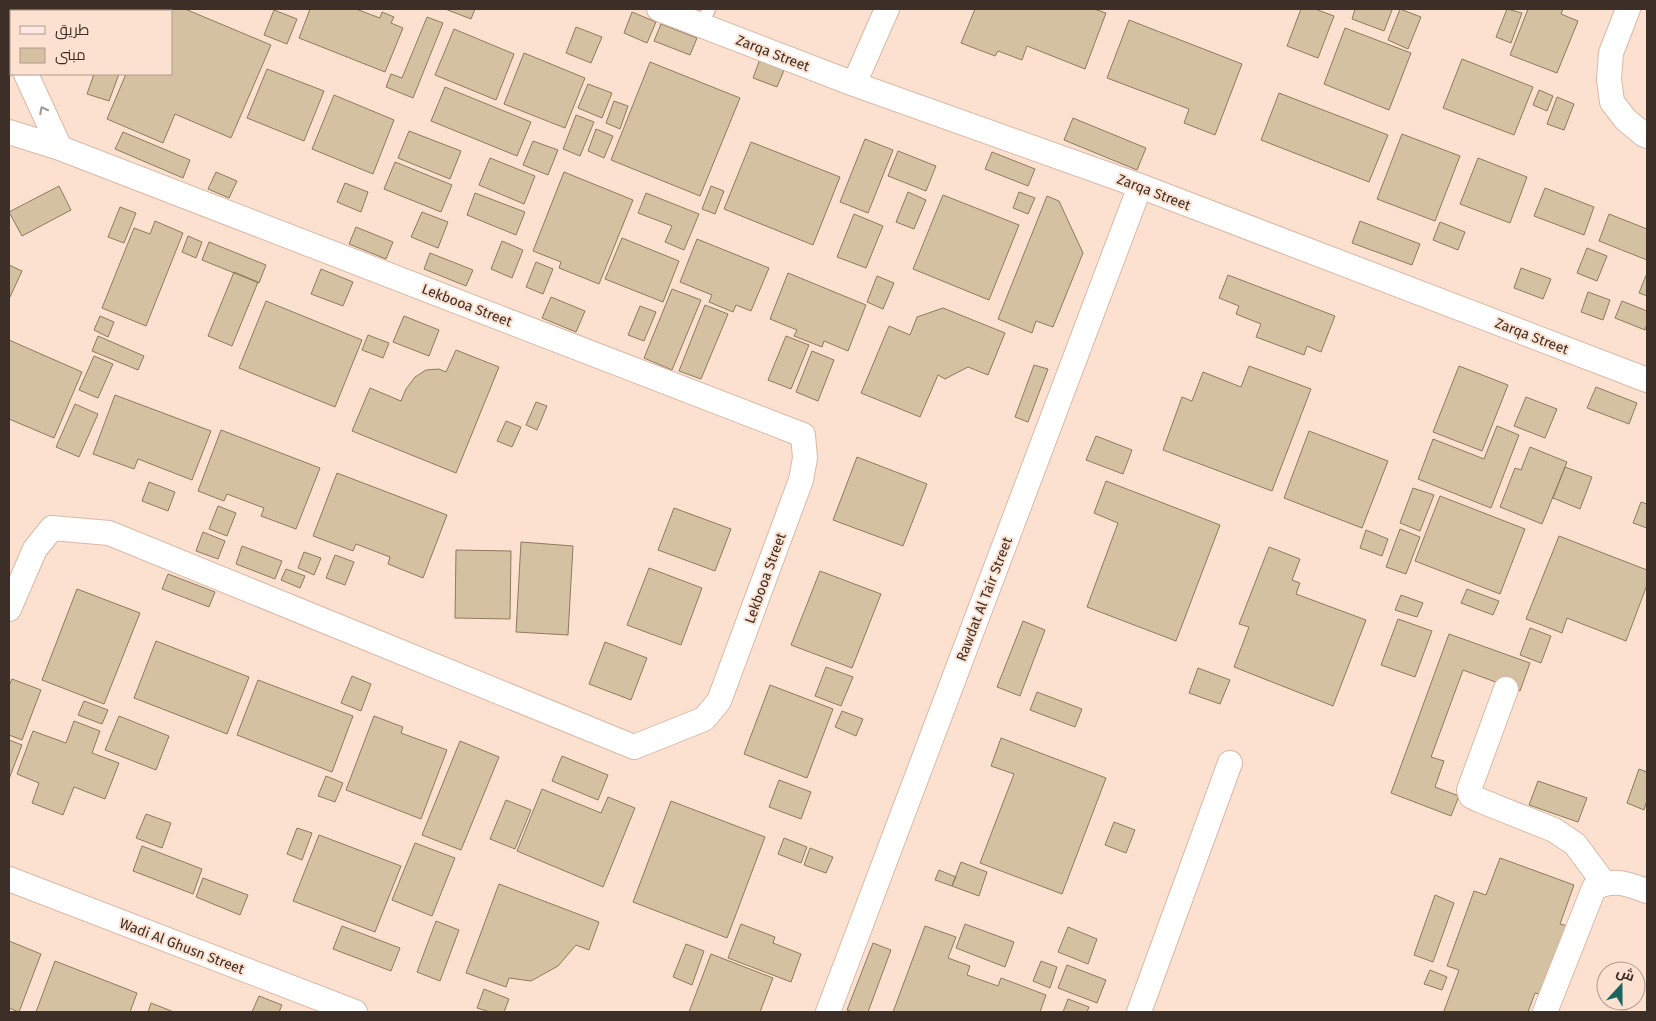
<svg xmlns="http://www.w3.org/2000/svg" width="1656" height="1021" font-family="'Fira Sans',Cairo,sans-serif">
	<rect width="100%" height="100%" fill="#fde1d0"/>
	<!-- building -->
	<path fill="#d4c1a1" stroke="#8c7b5d" d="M106 9H185L271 45 231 138 175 114 163 143 107 119 126 74H171V11H105Z
		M310 9H356L380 18 382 12 394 17 391 23 403 28 385 72 299 38Z
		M445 9H475L471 19Z
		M975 9H1094L1106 13 1085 69 1027 46 1022 60 998 51 995 56 961 43Z
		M1301 9H1315L1334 16 1318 58 1287 46Z
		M1355 9H1388L1392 10 1384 31 1352 19Z
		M1400 9 1421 17 1408 49 1388 40Z
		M1507 9 1522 13 1511 43 1496 37Z
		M1528 9H1563L1561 14 1578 21 1557 73 1510 55Z
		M274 10 297 19 287 44 264 35Z
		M632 12 656 22 647 43 624 33Z
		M427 17 443 23 413 98 386 87 391 74 402 78Z
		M1129 20 1242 64 1215 135 1184 123 1189 109 1107 78Z
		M661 24 697 38 690 55 654 41Z
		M576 27 602 37 591 63 566 53Z
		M1345 28 1411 53 1389 110 1324 84Z
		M454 29 514 54 496 100 435 75Z
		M524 53 585 78 565 128 504 104Z
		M760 59 785 68 777 87 753 78Z
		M1462 59 1533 87 1514 135 1443 108Z
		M650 62 740 98 700 196 611 160Z
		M267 69 324 91 304 141 247 118Z
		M94 74H119L109 101 87 94Z
		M588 84 612 93 602 118 578 108Z
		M445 87 531 122 517 156 431 121Z
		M1539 90 1553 96 1547 111 1533 105Z
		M1279 93 1388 135 1369 182 1261 140Z
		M334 95 394 120 373 174 312 149Z
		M1557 97 1574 104 1564 130 1547 124Z
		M614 101 628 106 620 129 606 123Z
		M576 115 594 122 580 156 563 149Z
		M1073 118 1146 148 1137 170 1064 140Z
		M596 129 613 136 604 158 588 151Z
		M409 131 461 151 450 179 398 158Z
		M123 132 190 160 183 178 115 149Z
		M1402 134 1460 156 1435 221 1377 199Z
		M865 139 893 150 868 213 840 202Z
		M533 141 558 150 548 175 523 165Z
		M751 142 840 177 813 245 724 209Z
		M898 151 936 166 926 191 888 176Z
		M992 152 1035 169 1028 186 985 169Z
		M490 158 535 176 524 204 479 185Z
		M1478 158 1527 177 1510 223 1460 204Z
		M395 162 452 185 441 212 384 189Z
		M216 172 237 181 229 198 208 189Z
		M564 172 633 200 599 284 559 268 561 262 533 251Z
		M345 183 368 192 361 212 337 202Z
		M59 186 71 210 22 236 9 212Z
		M711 186 724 191 715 214 702 209Z
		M1545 188 1594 207 1584 235 1534 216Z
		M908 192 926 200 914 229 896 222Z
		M1019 192 1035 198 1028 214 1013 208Z
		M475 193 525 212 516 235 467 215Z
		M646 193 699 214 684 250 665 242 672 226 638 213Z
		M943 195 1019 225 989 300 913 269Z
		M1047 196 1059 201 1083 253 1053 327 1036 321 1032 333 998 319Z
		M120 207 136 213 124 243 108 237Z
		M422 212 448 222 438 248 411 237Z
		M854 214 883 226 866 268 837 257Z
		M1609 214 1647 229V260L1599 241Z
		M155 221 183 233 146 326 102 308 134 228 150 234Z
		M1360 221 1420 244 1412 265 1352 243Z
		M1440 222 1465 232 1458 250 1433 240Z
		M356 227 393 242 386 259 349 244Z
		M188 236 202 242 196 258 182 252Z
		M622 238 679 261 663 302 605 279Z
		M697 239 769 268 751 311 736 305 733 312 709 302 712 295 680 282Z
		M502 241 523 250 512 278 491 269Z
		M209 242 266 265 259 283 202 260Z
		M1587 248 1607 256 1597 281 1577 273Z
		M430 253 473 270 466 286 424 269Z
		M536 262 553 269 543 294 526 287Z
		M9 265 22 271 10 297 9 296Z
		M1521 268 1551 279 1543 299 1514 288Z
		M321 269 353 282 343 306 311 294Z
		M234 272 258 282 232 346 208 336Z
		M788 273 866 305 848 351 824 341 822 347 794 336 797 330 770 319Z
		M1647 273V296L1639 293Z
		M1228 275 1335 316 1321 352 1307 346 1304 355 1256 337 1261 324 1236 314 1239 306 1219 298Z
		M877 276 894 283 883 309 867 302Z
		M672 289 701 300 672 370 644 358Z
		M1588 292 1610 300 1603 320 1581 312Z
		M551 297 585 311 576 332 542 318Z
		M266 301 362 340 335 407 239 368Z
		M1622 301 1647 311V323L1645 330 1615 318Z
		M705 305 728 314 701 379 679 371Z
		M640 306 656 312 644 341 628 335Z
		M943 308 1005 333 988 375 968 367 945 379 938 375 920 417 861 393 889 326 910 335 917 317Z
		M100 316 114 322 108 337 94 330Z
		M404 316 439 330 429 356 393 342Z
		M368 335 389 343 383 358 362 350Z
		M98 336 144 356 138 370 92 351Z
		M786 336 809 345 791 389 768 380Z
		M9 340 82 372 54 438 9 419Z
		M456 350 499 367 456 473 352 431 370 388 401 401 406 389 415 377 426 370 439 369 446 372Z
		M812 351 834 360 818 401 796 392Z
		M94 356 113 364 98 398 79 390Z
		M1034 365 1048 369 1028 422 1015 417Z
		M1249 366 1311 389 1272 491 1163 450 1182 397 1192 401 1203 372 1241 387Z
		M1459 366 1508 385 1482 451 1433 432Z
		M1596 387 1637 403 1629 424 1587 408Z
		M115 395 211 431 192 480 138 459 134 469 93 454Z
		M1526 397 1557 409 1545 438 1514 426Z
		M536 402 547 406 537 430 526 425Z
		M75 404 98 414 79 457 56 447Z
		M506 421 521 427 512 447 497 441Z
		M1497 426 1519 435 1491 508 1418 479 1433 439 1484 459Z
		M221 430 320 468 296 529 261 516 264 508 227 494 224 501 198 491Z
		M1309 431 1388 461 1362 528 1284 498Z
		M1096 436 1132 450 1123 474 1086 460Z
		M1530 447 1567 462 1542 524 1500 507 1515 468 1521 470Z
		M857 457 927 484 903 546 833 520Z
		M1565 467 1592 477 1580 509 1553 498Z
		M337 473 447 515 423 578 388 564 390 557 356 544 353 551 313 536Z
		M1106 481 1220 525 1176 641 1087 607 1118 523 1094 513Z
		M149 482 175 492 168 511 142 501Z
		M1413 488 1434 495 1420 531 1400 523Z
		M1440 496 1525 529 1500 594 1415 561Z
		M1641 502 1647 504V528L1633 523Z
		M218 506 236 513 227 536 209 529Z
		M674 508 731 529 715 571 658 550Z
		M1400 529 1420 537 1406 574 1386 567Z
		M1366 530 1388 539 1382 556 1360 548Z
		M203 532 225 541 218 559 196 551Z
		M1559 536 1647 570V585L1626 641 1567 618 1562 633 1526 619Z
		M521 542 573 546 568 635 516 632Z
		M242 546 282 561 275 579 236 564Z
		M1269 547 1300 559 1292 580 1300 583 1296 594 1366 620 1333 706 1234 667 1249 627 1239 624Z
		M456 550 511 551 510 619 455 618Z
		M304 552 321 558 314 575 298 568Z
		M335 555 354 562 345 585 326 578Z
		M649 568 702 588 681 645 627 625Z
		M286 569 305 576 300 588 281 580Z
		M820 571 881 594 852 668 791 645Z
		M168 574 215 592 209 607 162 589Z
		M77 589 140 613 104 704 42 680Z
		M1467 589 1499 601 1493 615 1461 603Z
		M1401 595 1423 603 1417 617 1395 610Z
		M1398 619 1432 631 1415 677 1381 665Z
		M1023 621 1045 630 1020 696 997 687Z
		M1530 628 1551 636 1541 663 1520 655Z
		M1449 634 1530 663 1520 691 1463 670 1431 757 1444 761 1435 787 1459 796 1451 816 1391 793Z
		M156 641 249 677 227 734 134 698Z
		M605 642 647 658 631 700 589 684Z
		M826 667 853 677 841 706 815 696Z
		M1198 668 1230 680 1220 704 1189 693Z
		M352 676 371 684 361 711 341 703Z
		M12 679 41 690 22 740 9 735V686Z
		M258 680 353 716 332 772 237 735Z
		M770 685 833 709 807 778 744 754Z
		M1037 692 1082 709 1075 727 1030 710Z
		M84 701 108 710 102 724 78 715Z
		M842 711 863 719 856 736 835 727Z
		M119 716 169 736 156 770 105 750Z
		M374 716 403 727 401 733 447 750 421 819 346 790Z
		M74 721 100 731 92 753 119 763 105 799 74 787 63 815 32 803 39 783 17 774 33 731 66 743Z
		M1001 738 1106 778 1062 894 980 863 1014 774 991 766Z
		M9 740 22 745 9 779Z
		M460 741 499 757 461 850 422 835Z
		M562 756 608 775 598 800 552 781Z
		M1639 769 1647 772V800L1644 810 1627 803Z
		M326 776 343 783 335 802 318 796Z
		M779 780 811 792 801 819 769 807Z
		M1538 781 1587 798 1578 822 1529 805Z
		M542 789 601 813 608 797 635 808 603 887 517 851Z
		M506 800 531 810 515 849 490 839Z
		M671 801 765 837 727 938 633 902Z
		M146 814 171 823 162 848 136 838Z
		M1114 822 1135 830 1126 853 1105 845Z
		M297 828 312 833 302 860 287 854Z
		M319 835 401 866 375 932 293 901Z
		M784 838 807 847 801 863 778 854Z
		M415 843 455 858 432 916 392 900Z
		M142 846 202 869 193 894 133 871Z
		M810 848 833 857 826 873 804 865Z
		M1500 858 1574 885 1560 924 1568 926 1543 995 1535 993 1528 1012H1447L1444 1011 1459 970 1447 966 1474 891 1486 895Z
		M961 862 987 872 979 896 952 886Z
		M939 870 956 877 952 886 935 880Z
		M203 878 248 895 240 915 196 897Z
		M499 884 599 922 589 950 576 945 558 966 531 981 509 978 506 987 466 973Z
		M1435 895 1454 903 1433 962 1414 955Z
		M436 921 459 930 440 981 417 972Z
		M741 924 775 937 773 943 801 954 791 982 728 958Z
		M965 924 1014 942 1005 967 956 948Z
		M342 926 400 948 391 971 333 949Z
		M925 926 956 937 948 958 970 966 967 975 998 986 1001 978 1046 995 1040 1012H893Z
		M1068 927 1097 939 1088 964 1058 952Z
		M9 941 41 954 19 1012 9 1008Z
		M873 943 891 950 868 1012H852L847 1010Z
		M686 944 704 951 692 985 673 977Z
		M711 954 773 978 760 1012H689Z
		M55 961 137 993 130 1012H36Z
		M1041 961 1057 967 1050 988 1033 981Z
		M1067 965 1106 980 1097 1003 1058 988Z
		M1430 970 1447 977 1442 990 1424 984Z
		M484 989 509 999 504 1012H490L477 1008Z
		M259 996 282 1005 279 1012H252Z
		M1068 999 1089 1007 1087 1012H1063Z
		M151 1003 174 1012H148Z"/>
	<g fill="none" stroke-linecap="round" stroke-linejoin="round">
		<defs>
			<path id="lane" d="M701 26 709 9"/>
			<path id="street" d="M659 9 854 84 1140 186 1647 380
				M1628 9 1611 53 1609 79 1612 102 1626 120 1643 134 1647 136
				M26 74 60 148
				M854 84 887 9
				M9 132 60 148 803 435 805 458 801 480 719 701 704 719 634 747 109 533 52 528 35 549 9 609
				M1506 689 1469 790 1471 796 1479 800 1554 830 1575 844 1604 883
				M9 879 355 1012
				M828 1012 1140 186
				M1139 1012 1230 763
				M1545 1012 1594 888C1614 878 1627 884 1647 891"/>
			<path id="secondary" d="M32 11 33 9
				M9 61 11 56"/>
		</defs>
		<!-- lane casing -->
		<use href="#lane" stroke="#dab8a4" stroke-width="15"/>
		<!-- street casing -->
		<use href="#street" stroke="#dab8a4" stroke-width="26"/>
		<!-- secondary casing -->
		<use href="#secondary" stroke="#dab8a4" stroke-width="30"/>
		<!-- lane -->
		<use href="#lane" stroke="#fff" stroke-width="12"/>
		<!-- street -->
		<use href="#street" stroke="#fff" stroke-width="24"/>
		<!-- secondary -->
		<use href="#secondary" stroke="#fee8e5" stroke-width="28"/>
	</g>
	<!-- one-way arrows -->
	<defs><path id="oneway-chevron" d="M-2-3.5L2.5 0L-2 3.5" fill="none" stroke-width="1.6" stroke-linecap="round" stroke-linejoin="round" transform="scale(1.25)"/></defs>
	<use stroke="#9e9793" href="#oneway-chevron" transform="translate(43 110) rotate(-117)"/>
	<g text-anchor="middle" stroke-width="4" stroke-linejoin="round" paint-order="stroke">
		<!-- street labels -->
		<g font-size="14" fill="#3c2f27" stroke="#fde1d0">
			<text transform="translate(773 53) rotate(21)" y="5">Zarqa Street</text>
			<text transform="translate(1154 192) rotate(21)" y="5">Zarqa Street</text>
			<text transform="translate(467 305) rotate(21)" y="5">Lekbooa Street</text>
			<text transform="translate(1532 336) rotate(21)" y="5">Zarqa Street</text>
			<text transform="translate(765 578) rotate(-70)" y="5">Lekbooa Street</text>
			<text transform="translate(984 599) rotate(-69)" y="5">Rawdat Al Tair Street</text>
			<text transform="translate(182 946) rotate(21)" y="5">Wadi Al Ghusn Street</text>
		</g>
	</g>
	<!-- border -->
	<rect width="1656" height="1021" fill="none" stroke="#3c2f27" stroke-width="20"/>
	<!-- legend -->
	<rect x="10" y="10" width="162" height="65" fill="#fde1d0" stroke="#b09a8c"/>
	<rect x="20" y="26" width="25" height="8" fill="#fee8e5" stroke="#b09a8c"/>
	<text x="55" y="35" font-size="15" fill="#3c2f27">طريق</text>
	<rect x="20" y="48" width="25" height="15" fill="#d4c1a1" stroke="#b09a8c"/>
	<text x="55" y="60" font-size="15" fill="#3c2f27">مبنى</text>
	<!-- north arrow -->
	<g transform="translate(1621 986) rotate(21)"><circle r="24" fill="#fde1d0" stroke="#b09a8c"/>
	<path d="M0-4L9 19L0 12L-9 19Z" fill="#186561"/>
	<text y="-8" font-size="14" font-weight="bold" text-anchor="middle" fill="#3c2f27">ش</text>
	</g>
</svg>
